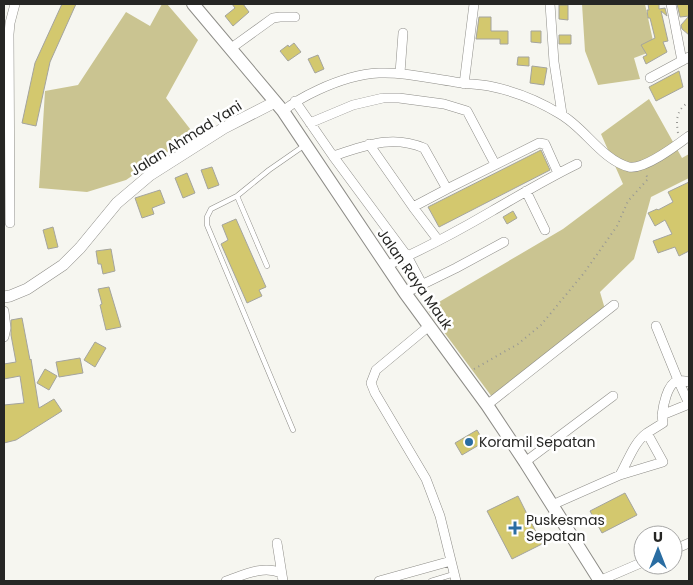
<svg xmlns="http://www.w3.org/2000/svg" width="693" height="585" font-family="Poppins,sans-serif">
	<rect width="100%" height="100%" fill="#f6f6f0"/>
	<!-- green -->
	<path fill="#cac491" d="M162 4H167L198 40 166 98 194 134 126 180 87 192 39 188 45 91 78 85 126 12 150 26Z
		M582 4H645L655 50 634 58 640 79 598 85 585 51Z
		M649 99 682 158 689 154V178L651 197 634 259 600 292 607 316 495 401 427 309 563 229 623 184 601 134Z"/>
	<!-- building -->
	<path fill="#d3c86e" stroke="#a4a49e" d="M62 4H76L50 62 36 126 22 123 35 63Z
		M232 4H243L249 12 233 26 225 16 235 8Z
		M648 4H659V9L665 8 667 16 661 11 668 41 663 42 667 52 646 64 643 57 647 55 641 45 655 38 650 18H648L647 10H649Z
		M677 4H689V35L682 29 681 25 689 16 680 17Z
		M559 5H568V20L559 19Z
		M479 17H491V31H508V44H500V39H476Z
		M531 31H541V43L531 42Z
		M559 35H571V44H559Z
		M294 43 301 52 288 61 280 51 288 45 289 47Z
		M318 55 324 69 315 73 308 59Z
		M518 57H529V66L517 65Z
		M532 66 547 68 544 85 530 83Z
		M679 71 683 87 656 101 649 87Z
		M541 150 550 170 439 227 428 207Z
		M212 167 219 185 208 189 201 170Z
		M187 173 195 193 183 198 175 178Z
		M689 182V251L679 256 675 247 658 253 653 241 672 234 665 220 655 226 648 213 657 209 658 210 673 202 668 192Z
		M160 190 165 203 152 208 154 214 142 218 135 198Z
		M513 211 517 218 507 224 503 217Z
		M236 219 266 287 259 290 262 296 247 303 221 244 228 240 222 225Z
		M53 227 58 247 48 249 43 230Z
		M111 249 115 271 103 274 101 264H98L96 251Z
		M109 287 121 327 106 330 100 305 102 304 98 289Z
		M22 318 30 360 31 359 39 408 54 399 62 411 16 440 4 443V405L24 403 20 376 4 379V364L16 362 11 335V320Z
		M95 342 106 348 95 367 84 360Z
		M80 358 83 373 59 377 56 362Z
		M45 369 57 376 49 390 37 383Z
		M477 430 484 442 462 455 455 443Z
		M625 493 637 515 602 533 590 511Z
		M518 496 542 544 512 559 487 511Z"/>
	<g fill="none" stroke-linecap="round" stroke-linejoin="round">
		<defs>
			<path id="lane" d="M237 196 267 266
				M293 430 207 225V217L211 209 237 196 269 170 305 145
				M431 581 454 574"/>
			<path id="street" d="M550 4 554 62 562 114
				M671 4 682 61
				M230 49 273 18 280 17H295
				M400 73 403 33
				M650 78 689 57
				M464 84 474 4
				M295 101 333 156 407 256 422 284
				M283 111C294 102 305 96 318 90 374 64 398 73 455 82 467 84 478 84 489 86 514 91 539 101 560 114 584 127 602 160 629 167 644 170 677 145 689 136
				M310 123 353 105 383 98H399L444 104 467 111 495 164
				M369 144 413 207 438 240
				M333 156C365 146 391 134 424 148L447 189
				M526 191 545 230
				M413 207 447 189 539 143 545 144 558 173
				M10 223 9 34 10 23 15 4
				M386 266C422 250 458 231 492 211 520 195 548 178 577 164
				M405 293 456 268 504 242
				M4 311 6 328 4 337
				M429 326 376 370 371 383 375 393 426 479 440 516 456 581
				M656 326 678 380 689 404
				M487 405 614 305
				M662 415C663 407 667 384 677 381 680 380 686 381 689 382
				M525 462 613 396
				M620 475C628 461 634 442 647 433
				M552 505 620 475 663 462 647 433 663 423 662 415 689 404
				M277 543 283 581
				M673 550 689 543
				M226 581C244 575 263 565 281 573
				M379 581 451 561
				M599 581 643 562"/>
			<path id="secondary" d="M4 297 10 296 27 289 63 265 80 248 117 203 150 175 224 128 275 102"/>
			<path id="primary" d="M193 4 283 111 405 293 487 405 525 462 600 581"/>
		</defs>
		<!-- lane casing -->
		<use href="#lane" stroke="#8e8d88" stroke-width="5.5"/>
		<!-- street casing -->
		<use href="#street" stroke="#8e8d88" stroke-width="10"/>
		<!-- secondary casing -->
		<use href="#secondary" stroke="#8e8d88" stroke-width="12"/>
		<!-- primary casing -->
		<use href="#primary" stroke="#8e8d88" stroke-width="14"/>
		<!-- path -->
		<path stroke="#989894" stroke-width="2" stroke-dasharray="1 4" stroke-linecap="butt" d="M678 133C676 120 676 110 689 102
			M474 369 518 344 541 325 584 273 617 226 628 201 648 179 645 172"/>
		<!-- lane -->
		<use href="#lane" stroke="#fff" stroke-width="4.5"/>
		<!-- street -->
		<use href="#street" stroke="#fff" stroke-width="9"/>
		<!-- secondary -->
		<use href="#secondary" stroke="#fff" stroke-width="11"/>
		<!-- primary -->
		<use href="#primary" stroke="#fff" stroke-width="12"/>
	</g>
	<!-- markers -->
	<g fill="#2a6da2" stroke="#fff" stroke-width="2">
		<circle cx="469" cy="442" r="5"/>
		<path d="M512.5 520.5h5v5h5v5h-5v5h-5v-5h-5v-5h5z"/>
	</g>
	<g text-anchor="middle" stroke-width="5" stroke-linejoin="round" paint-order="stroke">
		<!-- street labels -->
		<g font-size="14" fill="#262624" stroke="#fff">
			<text transform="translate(186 138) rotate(-32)" y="5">Jalan Ahmad Yani</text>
			<text transform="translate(415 279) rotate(55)" y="5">Jalan Raya Mauk</text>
		</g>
		<!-- poi labels -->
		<g font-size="14" fill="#262624" stroke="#fff" text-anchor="start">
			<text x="479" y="447">Koramil Sepatan</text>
			<text x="526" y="525">Puskesmas<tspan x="526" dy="16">Sepatan</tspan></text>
		</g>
	</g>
	<!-- border -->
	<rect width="693" height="585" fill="none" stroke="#262624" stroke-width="10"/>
	<!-- north arrow -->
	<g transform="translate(658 550)"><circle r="24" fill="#ffffff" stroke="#a8a8a7"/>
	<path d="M0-4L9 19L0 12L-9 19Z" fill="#2a6da2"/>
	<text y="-8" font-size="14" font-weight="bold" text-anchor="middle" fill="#262624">U</text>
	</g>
</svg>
